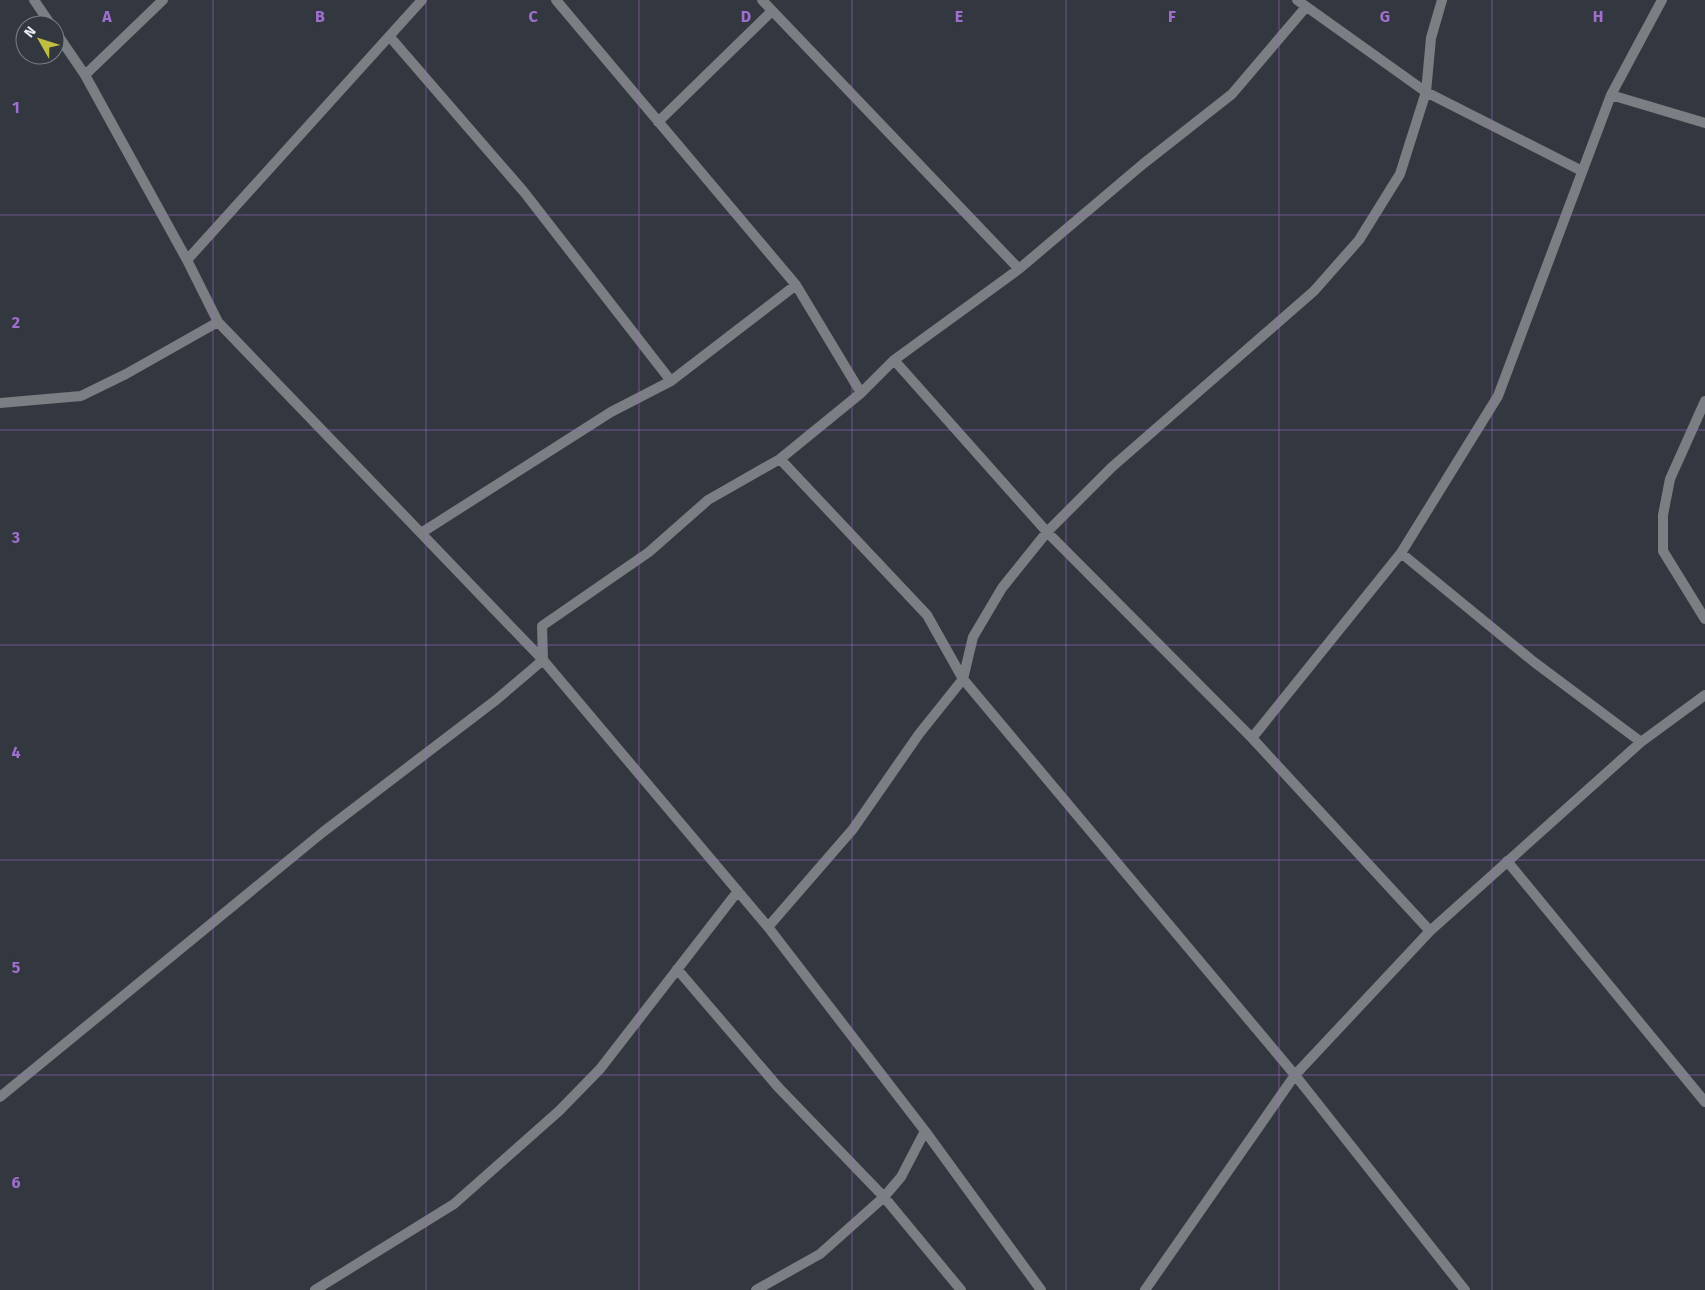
<svg xmlns="http://www.w3.org/2000/svg" width="1705" height="1290" font-family="'Fira Sans',sans-serif">
	<rect width="100%" height="100%" fill="#333840"/>
	<g fill="none" stroke-linecap="round" stroke-linejoin="round">
		<!-- street -->
		<path stroke="#7b7e82" stroke-width="10" d="M34 0 51 25
			M556 0 796 285 861 393
			M762 0 1019 269
			M1297 0 1426 92 1582 171
			M55 31 85 75 187 260 218 322 543 660 768 927 925 1131 1041 1290
			M390 37 524 192 671 381
			M85 75 163 0
			M1611 95 1705 123
			M658 122 772 11
			M187 260 422 0
			M894 360 1047 532 1252 738 1430 931
			M1705 401 1670 479 1663 515V551L1705 619
			M0 403 81 396 126 374 218 322
			M780 459 927 615 963 679 1295 1075 1465 1290
			M421 533 611 412 671 381 796 285
			M1401 553 1534 662 1641 742
			M543 660 542 626 649 552 708 500 780 459 861 393 894 360 1019 269 1143 164 1232 94 1306 7
			M1252 738 1401 553 1498 396 1611 95 1662 0
			M1507 861 1705 1102
			M768 927 853 829 919 734 963 679 973 637 1002 588 1047 532 1112 467 1314 291 1359 240 1400 174 1426 92 1431 38 1442 0
			M677 969 778 1087 884 1197 961 1290
			M0 1097 323 832 496 700 543 660
			M315 1290 454 1204 559 1111 600 1069 738 891
			M756 1290 820 1254 884 1197 901 1177 925 1131
			M1145 1290 1295 1075 1430 931 1641 742 1705 695"/>
	</g>
	<!-- grid -->
	<path fill="none" stroke="#a06ecf" stroke-width="1" stroke-opacity="0.55" d="M213 0V1290M426 0V1290M639 0V1290M852 0V1290M1066 0V1290M1279 0V1290M1492 0V1290M0 215H1705M0 430H1705M0 645H1705M0 860H1705M0 1075H1705"/>
	<g font-size="16" text-anchor="middle" font-weight="bold" fill="#a06ecf" stroke="#333840" stroke-width="5" stroke-linejoin="round" paint-order="stroke">
		<text x="107" y="22">A</text>
		<text x="320" y="22">B</text>
		<text x="533" y="22">C</text>
		<text x="746" y="22">D</text>
		<text x="959" y="22">E</text>
		<text x="1172" y="22">F</text>
		<text x="1385" y="22">G</text>
		<text x="1598" y="22">H</text>
		<text x="16" y="113">1</text>
		<text x="16" y="328">2</text>
		<text x="16" y="543">3</text>
		<text x="16" y="758">4</text>
		<text x="16" y="973">5</text>
		<text x="16" y="1188">6</text>
	</g>
	<!-- north arrow -->
	<g transform="translate(40 40) rotate(309)"><circle r="24" fill="#333840" stroke="#7b7f86"/>
	<path d="M0-4L9 19L0 12L-9 19Z" fill="#bfbe41"/>
	<text y="-8" font-size="14" font-weight="bold" text-anchor="middle" fill="#e6e9ee">N</text>
	</g>
</svg>
